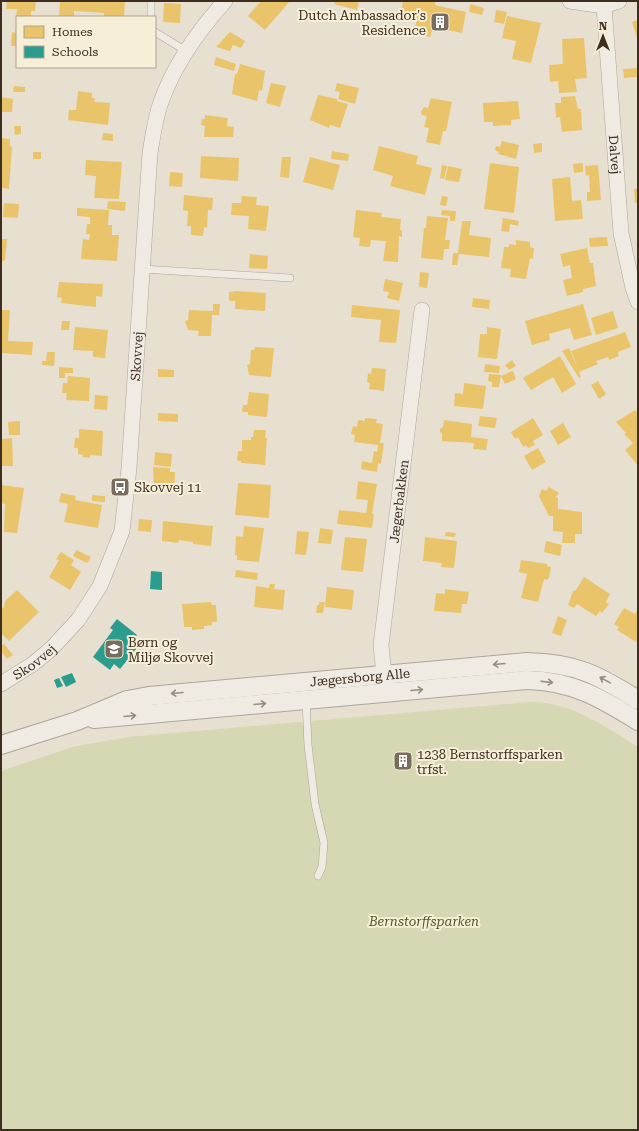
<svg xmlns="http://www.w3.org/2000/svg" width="639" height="1131" font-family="'Roboto Serif',serif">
	<rect width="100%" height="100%" fill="#e7e0d1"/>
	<!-- green -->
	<path fill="#d6d7b3" d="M530 702C572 702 604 726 638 747V1130H1V771L72 747 128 737Z"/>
	<!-- homes -->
	<path fill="#e9c46a" d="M7 1H36L35 11H31V17H16L17 9H6Z
		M60 1H125L124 17H104V13L74 11V17H59Z
		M261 1H290L265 30 248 16Z
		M335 1H359L357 10 334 4Z
		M403 1H436L435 5 466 12 462 33 433 27 430 37 414 33 417 17 401 13Z
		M164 3 181 4 180 23 163 22Z
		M470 4 484 8 482 15 469 12Z
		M496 10 507 12 504 24 494 22Z
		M507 16 541 23 531 63 512 59 516 41 502 38Z
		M638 20V41L632 22Z
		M16 26 17 46H11L12 32 15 33Z
		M230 32 245 41 241 48 233 45 230 51 216 47Z
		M584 38 587 78 575 79 577 92 559 93 558 81 550 82 549 65 563 64 562 39Z
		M216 57 236 64 234 71 214 65Z
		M240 64 265 71 262 91 259 90 257 101 232 94 235 74H237Z
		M638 68V77L624 78 623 69Z
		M271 83 286 86 280 107 266 103Z
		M337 83 359 88 355 104 338 99 340 92 335 91Z
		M14 86 25 87V92H13Z
		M78 91 92 93V98H95L94 102 110 103 108 125 68 120 69 110H76Z
		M318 95 337 99V101L348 104 340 128 330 125 329 128 310 120Z
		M575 96 578 109H581L582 130 562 132 560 117 556 118 555 103H561V97Z
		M1 97 13 99 12 112H1Z
		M431 98 452 102 446 131H443L440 145 426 142 429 128 424 127 427 116 422 115 421 112 424 107 428 108Z
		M518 101 520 119 511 120V125L493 126V122H484L483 103Z
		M205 115 228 118 227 126 234 127 233 137H204L205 126 201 125 202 119H205Z
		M14 126H21V134L15 135Z
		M103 133 113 134V141L102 140Z
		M1 138 10 139V146L12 147 9 189 1 188Z
		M502 141 519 145 516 159 498 154 499 152 495 150 496 146 500 147Z
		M542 143V152L534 153 533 144Z
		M379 146 418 156 416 164 432 168 425 195 390 186 393 176 373 170Z
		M332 151 349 154 348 161 331 159Z
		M33 152H41V159H33Z
		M201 156 239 158 238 181 200 178Z
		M282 157H291L289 178 280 177Z
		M310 157 340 165 333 190 303 182Z
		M86 160 122 162 119 199 94 198 96 176 85 175Z
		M490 163 519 167 514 213 484 209Z
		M583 163V172L574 173 573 164Z
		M442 165 447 166 444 179 440 178Z
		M598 165 601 200 587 201V192H590L589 175 586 176 585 166Z
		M448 166 462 169 459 182 445 180Z
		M170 172 183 173 182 187 169 186Z
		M570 177 572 201 581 200 583 219 555 221 552 179Z
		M634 189H638V203H635Z
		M184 195 213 198 212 210H208L207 228 204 227 203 236 191 235V226H187L188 211 183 210Z
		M242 196 257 197 256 205 269 206 266 231 248 229 249 216 231 215 232 203H241Z
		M442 196 448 197 446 206 440 205Z
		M108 201 126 202 125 211 107 209Z
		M4 203 19 204 18 218 3 217Z
		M77 208 109 210 108 225H112V235H119L117 261 81 259 83 239 89 240 90 234H86L87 224H90V217L77 216Z
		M356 210 382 213 381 217 401 219 400 230H402V237L399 236 398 262 383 261 386 241 371 240 370 247 359 246 360 238 353 237Z
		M442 210 456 211 455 221H450V216L441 215Z
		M427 216 448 218 445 240H450L449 249H444L443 260 421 258 424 228H426Z
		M503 218 519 221 518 226 510 224 509 232 501 231Z
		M462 221H471L469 235 491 238 489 257 459 254 457 265H452L453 253H458Z
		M607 237 608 246 590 247 589 238Z
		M1 239H7L5 261H1Z
		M516 240 530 242V247L534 248 533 259 530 258 526 279 510 277 511 269 501 268 504 247H509V244L516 245Z
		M587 248 590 263H593L596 286 583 289V292L567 296 563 280 572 278 570 265 563 267 560 254Z
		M250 254 268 256 267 269 249 268Z
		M420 272 429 273 427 288 419 287Z
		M385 279 403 283 399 301 387 298 389 292 383 291Z
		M59 282 103 284 102 297 96 296V307L61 303 62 298 57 297Z
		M236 291 266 293 265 311 235 309V301H229V292Z
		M473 298 490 300 489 309 472 307Z
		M213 304H220L219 315H212L211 336H198L199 331 188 330 185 321 188 320 189 310 213 311Z
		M583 304 592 335 574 340 570 328 549 334 550 340 532 345 525 321Z
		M352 305 400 310 396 343 379 342 381 320 351 317Z
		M1 310H10L8 341 33 342 32 355 1 353Z
		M613 311 618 328 596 335 591 318Z
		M62 321H70L69 330H61Z
		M75 327 108 330 105 358 93 357V351L73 350Z
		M487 327 501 329 497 359 478 357 480 334H487Z
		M625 332 631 347 618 352 619 356 609 360 608 357 596 361 598 364 579 372 571 351Z
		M255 347 274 348 271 377 249 375 247 365 250 364 251 350H254Z
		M569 348 581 377 579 378 562 351Z
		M47 352H55L54 366 42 365V361H46Z
		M560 356 576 384 562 393 553 377 531 390 523 378Z
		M512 360 516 366 509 370 505 365Z
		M485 364 500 366 499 373 484 372Z
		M59 367 73 368V373H65V378H59Z
		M372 368 386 369 384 391 369 389 370 383 367 382 368 373 371 374Z
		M158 369 174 370V377H158Z
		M513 371 516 379 505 384 501 376Z
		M489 374 501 375 499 387H492V382L488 381Z
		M68 376 90 378 89 401 66 400 67 393H62L63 383H67Z
		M598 381 606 394 599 399 591 385Z
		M464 383 486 386 483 409 454 406 455 393 463 394Z
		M249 392 269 394 267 417 248 415V412H242L243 405H247Z
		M95 395 108 396 107 410 94 409Z
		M635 410 638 413V466L625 450 633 443 624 434 626 433 616 422Z
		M158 413 178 414V422L158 421Z
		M480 416 497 418 495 428 478 426Z
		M365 418 377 419 376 423 383 424 380 443H384L381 464 378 463 377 472 361 469 362 461 372 463 374 451 377 452 378 445 354 442 355 435 351 434 353 426 357 427 358 420 365 421Z
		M533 418 543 435 533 441 535 445 528 448 526 445 523 447 518 437 515 439 511 432Z
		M444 420 472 424 471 437 488 439 486 450 473 449 474 443 442 441V433L440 432V429L443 427Z
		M20 421V435H9L8 422Z
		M563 423 571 437 558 445 550 431Z
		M79 429 103 431 102 456 90 455V458L83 457V455L78 454V448H74L75 438H79Z
		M254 430H266L265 438H267L265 465 241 463V461H237L238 451H242V440H251V437H253Z
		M12 438 13 466H1V439Z
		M538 448 546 462 532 470 524 456Z
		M155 452 172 454 171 467 154 465Z
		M153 467 170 468V472H175L174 492 169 491V489L154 488Z
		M358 481 377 484 372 514H374L372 528 337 524 339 510 366 513 368 500 356 499Z
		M238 483 271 485 269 518 235 515Z
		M1 485 24 488 17 533 4 532 5 504 1 503Z
		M549 487 559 493 556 497 558 498V509L582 512V534H575V543H562L563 532 553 531V516H549L539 496 542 489 546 491Z
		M61 493 76 496 75 500 102 505 98 528 64 522 68 504 59 502Z
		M92 495 105 496V502L92 501Z
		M139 519 152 520 151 532 138 531Z
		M163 521 213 526 211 546 193 544V542L179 540 178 543 162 541Z
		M244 526 264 528 259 562 237 560V555H235L236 536 243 537Z
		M320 528 333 530 331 544 318 543Z
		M297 531 309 532 306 555 295 554Z
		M446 532 456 533 455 537 445 536Z
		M345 537 367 539 363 572 341 570Z
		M425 537 457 541 454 568 441 567 442 563 423 561Z
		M546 541 562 545 560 556 544 552Z
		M76 550 91 557 87 563 73 556Z
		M61 552 74 560 71 565 81 572 70 590 49 577 59 560 56 559Z
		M521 560 547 564V566L551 567 549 578 547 580 544 579 538 602 521 598 527 574 519 572Z
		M236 570 258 573 257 580 235 577Z
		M584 577 610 594 606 602 609 604 602 613 600 611 596 616 577 604 574 608 568 605 573 591 576 590Z
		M270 584H275L274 589 285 590 283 610 254 607 256 586 269 588Z
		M327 587 354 590 352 610 325 607Z
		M445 589 469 592 467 604H462L461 613 434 611 436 593 445 594Z
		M17 590 39 612 9 641 1 633V610L4 607 5 601Z
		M211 602 212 605H216L217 622H212V625L204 626V629L192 630V627H184L182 604Z
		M319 602H325L323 613H316L317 605H319Z
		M624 608 635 614 638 609V639L636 642 617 630 619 627 614 624Z
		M558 616 567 620 561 636 552 633Z
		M4 644 13 655 7 659 1 651V646Z
		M410 755 412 765 396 767 394 757Z"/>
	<!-- schools -->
	<path fill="#2a9d8f" d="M151 571 162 572V590L150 589Z
		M117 619 137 635 135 638 141 643 120 669 114 664 110 670 93 657 113 630 110 628Z
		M72 673 76 682 66 687 61 677Z
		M59 678 63 686 57 688 54 680Z"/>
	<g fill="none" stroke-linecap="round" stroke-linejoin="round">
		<defs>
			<path id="service" d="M151 1V17
				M155 32 186 51
				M142 269 290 278
				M306 700 308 745 315 804 324 843 322 867 318 876"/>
			<g id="minor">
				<path d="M570 1 604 6 619 1"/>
				<path id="s1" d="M604 6 621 233 633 288 638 302"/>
				<path id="s2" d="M1 684 33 664 51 649 78 620 100 586 122 531 129 468 150 153C153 136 155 118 161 102 174 65 199 30 225 1"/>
				<path id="s3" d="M385 686 381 645 422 310"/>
			</g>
			<g id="tertiary">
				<path d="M94 719 527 680C572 681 601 698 638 721"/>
				<path id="s4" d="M1 745 77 721 127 700 149 696 527 662C576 663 598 675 638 700"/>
			</g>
		</defs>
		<!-- service casing -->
		<use href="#service" stroke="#ada599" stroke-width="8"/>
		<!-- minor casing -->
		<use href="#minor" stroke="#ada599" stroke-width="16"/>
		<!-- tertiary casing -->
		<use href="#tertiary" stroke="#ada599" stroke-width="20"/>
		<!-- service -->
		<use href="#service" stroke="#efebe3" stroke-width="7"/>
		<!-- minor -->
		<use href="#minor" stroke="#efebe3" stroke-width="15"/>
		<!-- tertiary -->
		<use href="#tertiary" stroke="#efebe3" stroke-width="18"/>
	</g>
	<!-- one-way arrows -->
	<defs><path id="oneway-shaft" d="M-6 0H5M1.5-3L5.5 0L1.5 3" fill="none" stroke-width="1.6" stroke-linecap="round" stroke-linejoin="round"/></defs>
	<g stroke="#968c82">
		<use href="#oneway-shaft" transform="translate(499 664) rotate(175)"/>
		<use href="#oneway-shaft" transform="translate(605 680) rotate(-151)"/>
		<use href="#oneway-shaft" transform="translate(547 682) rotate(7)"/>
		<use href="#oneway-shaft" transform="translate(417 690) rotate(-5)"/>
		<use href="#oneway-shaft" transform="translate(177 693) rotate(175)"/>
		<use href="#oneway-shaft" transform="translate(260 704) rotate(-5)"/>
		<use href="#oneway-shaft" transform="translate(130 716) rotate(-5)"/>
	</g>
	<!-- icons -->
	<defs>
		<symbol id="building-square" viewBox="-11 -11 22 22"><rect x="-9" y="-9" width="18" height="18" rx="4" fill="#786c5e" stroke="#f7eed8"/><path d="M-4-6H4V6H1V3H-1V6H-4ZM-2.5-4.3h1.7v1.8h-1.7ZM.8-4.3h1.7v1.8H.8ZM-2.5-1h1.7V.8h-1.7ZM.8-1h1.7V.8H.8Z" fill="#fff"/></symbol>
		<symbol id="bus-square" viewBox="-11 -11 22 22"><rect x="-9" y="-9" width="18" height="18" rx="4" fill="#786c5e" stroke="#f7eed8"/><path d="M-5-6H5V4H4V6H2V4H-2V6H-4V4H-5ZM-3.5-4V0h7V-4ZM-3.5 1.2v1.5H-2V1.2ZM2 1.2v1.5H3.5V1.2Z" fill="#fff"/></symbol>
		<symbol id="school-square" viewBox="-11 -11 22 22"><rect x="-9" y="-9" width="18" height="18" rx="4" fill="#786c5e" stroke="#f7eed8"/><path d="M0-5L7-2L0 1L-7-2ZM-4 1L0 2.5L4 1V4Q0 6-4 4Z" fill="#fff"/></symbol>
	</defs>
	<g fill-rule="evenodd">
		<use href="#building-square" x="429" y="11" width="22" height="22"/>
		<use href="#bus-square" x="109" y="476" width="22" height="22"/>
		<use href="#school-square" x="103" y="638" width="22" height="22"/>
		<use href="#building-square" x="392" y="750" width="22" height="22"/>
	</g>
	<g text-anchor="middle" stroke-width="4" stroke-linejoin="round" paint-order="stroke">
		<!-- poi labels -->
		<g font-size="13" fill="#3d2e20" stroke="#f7eed8" text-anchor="start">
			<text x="426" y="20" text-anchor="end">Dutch Ambassador's<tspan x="426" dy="15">Residence</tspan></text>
			<text x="134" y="492">Skovvej 11</text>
			<text x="128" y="647">Børn og<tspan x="128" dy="15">Miljø Skovvej</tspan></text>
			<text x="417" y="759">1238 Bernstorffsparken<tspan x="417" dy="15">trfst.</tspan></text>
		</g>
		<!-- street labels -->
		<g font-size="13" fill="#3d2e20" stroke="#f7eed8">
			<text dy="5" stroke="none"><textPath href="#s1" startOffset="149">Dalvej</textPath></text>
			<text dy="5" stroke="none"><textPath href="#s2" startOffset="376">Skovvej</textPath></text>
			<text dy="5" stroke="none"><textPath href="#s3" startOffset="186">Jægerbakken</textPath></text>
			<text dy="5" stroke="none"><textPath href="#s2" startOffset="40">Skovvej</textPath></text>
			<text dy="5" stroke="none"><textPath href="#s4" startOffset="368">Jægersborg Alle</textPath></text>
		</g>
		<!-- park labels -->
		<g font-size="13" font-style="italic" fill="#4d5a26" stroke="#f7eed8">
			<text x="424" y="926">Bernstorffsparken</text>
		</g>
	</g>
	<!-- border -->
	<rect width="639" height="1131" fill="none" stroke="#3d2e20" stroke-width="4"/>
	<!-- legend -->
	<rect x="16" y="16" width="140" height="52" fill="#f7eed8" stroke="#ada18e"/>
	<rect x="24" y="26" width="20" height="12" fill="#e9c46a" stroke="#ada18e"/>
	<text x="52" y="36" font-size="12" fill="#3d2e20">Homes</text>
	<rect x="24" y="46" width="20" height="12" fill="#2a9d8f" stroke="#ada18e"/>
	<text x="52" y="56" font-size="12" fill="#3d2e20">Schools</text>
	<!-- north arrow -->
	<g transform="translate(603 36)" stroke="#f7eed8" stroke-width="3" paint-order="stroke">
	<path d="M0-3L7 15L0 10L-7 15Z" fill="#3d2e20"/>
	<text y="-6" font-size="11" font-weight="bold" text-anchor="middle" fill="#3d2e20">N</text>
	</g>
</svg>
